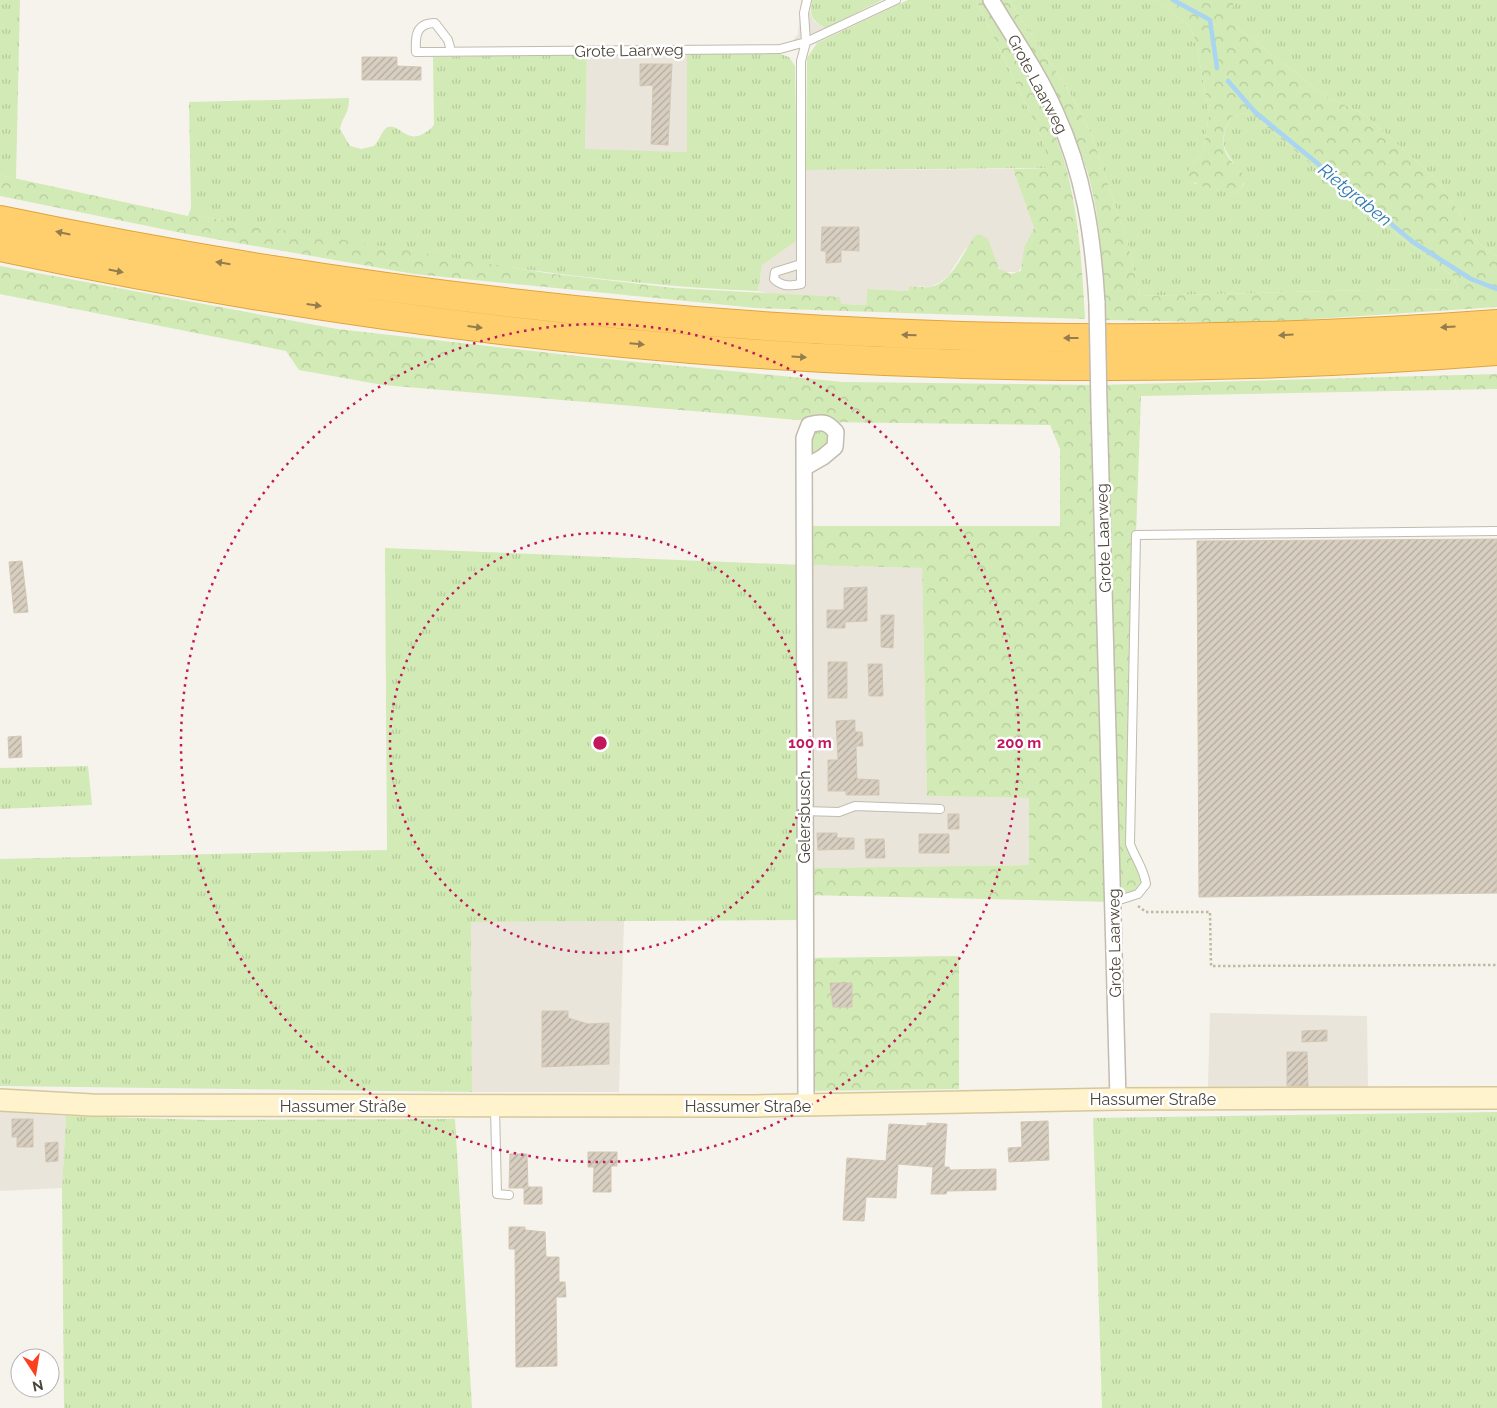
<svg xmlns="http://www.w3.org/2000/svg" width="1497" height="1408" font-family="Raleway,sans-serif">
	<defs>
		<pattern id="grass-tufts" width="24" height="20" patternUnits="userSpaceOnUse" patternTransform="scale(1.25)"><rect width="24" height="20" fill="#d2eab5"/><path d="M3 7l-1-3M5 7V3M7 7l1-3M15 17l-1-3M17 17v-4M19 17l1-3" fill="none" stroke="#b6ca9c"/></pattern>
		<pattern id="forest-crowns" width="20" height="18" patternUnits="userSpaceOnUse" patternTransform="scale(1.25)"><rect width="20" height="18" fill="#d2eab5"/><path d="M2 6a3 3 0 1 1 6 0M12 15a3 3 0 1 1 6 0" fill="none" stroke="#b6ca9c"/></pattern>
		<pattern id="building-hatch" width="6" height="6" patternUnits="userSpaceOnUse" patternTransform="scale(1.25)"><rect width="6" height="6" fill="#d8cfc1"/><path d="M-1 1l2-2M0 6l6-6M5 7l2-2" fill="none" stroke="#b1aa9e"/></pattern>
	</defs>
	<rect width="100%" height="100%" fill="#f6f3ec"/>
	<!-- residential -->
	<path fill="#eae5da" d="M801 0H812L810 10 812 17 815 22 826 28 792 42 798 34Z
		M687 53V152L585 150 587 54Z
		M1013 169 1034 228 1024 247 1022 267 1018 272H1002L994 260 966 248 948 276 940 282 930 287 909 286V291L867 289 866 305 840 304V297L774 295 758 291 762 265 798 240 797 170Z
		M804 565 922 568 927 796 1029 798V865L804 868Z
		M624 921 619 1092H472L471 922Z
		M1210 1013 1367 1016 1368 1090 1208 1087Z
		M0 1111 66 1116 62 1188 0 1191Z"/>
	<!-- grass -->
	<path fill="url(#grass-tufts)" d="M0 0H20L16 179 0 175Z
		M812 0H882L826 28C812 22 809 15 812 0Z
		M908 0H976L1040 134 1052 168 806 170 807 58 817 43Z
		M1009 0H1155L1190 26 1196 42 1209 114 1203 153 1192 164 1194 183 1210 189 1236 193 1244 184C1235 153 1212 154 1231 117L1245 113 1255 117 1384 226 1453 276 1458 288 1456 290 1408 289 1140 296 1127 240 1091 134 1070 93Z
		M1233 0H1497V256L1482 246 1470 233 1458 210 1433 176 1365 115 1322 94 1233 24Z
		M687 53H777L789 57 795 66 798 240 762 265 758 291C570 283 384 248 198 216H188L191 208 189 102 349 98C349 115 343 115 340 129L350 146 361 149 374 146C379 141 381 133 385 129 399 117 407 154 434 125L433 57 587 54 585 149 687 152Z
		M809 425 836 432 812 464Z
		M385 548 804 565V920L471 922 472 1092 0 1086V859L387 850Z
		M88 766 92 805 0 809V768Z
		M1497 1112V1408H1102L1093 1118Z
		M66 1116 209 1120 455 1119 472 1408H64L62 1188Z"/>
	<!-- forest -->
	<path fill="url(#forest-crowns)" d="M976 0H982C1012 51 1047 103 1064 160 1079 212 1082 266 1085 319L756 308 414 274 187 234 0 196V175L188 216H198L546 273 674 288 840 297 841 304 866 305 867 289 909 291V286C915 286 923 288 930 287 952 283 963 252 975 236L979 234 988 239 999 269 1011 274 1021 271 1024 247 1034 228 1013 169 1051 168 1040 134Z
		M998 0H1009L1070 93 1091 134 1127 240 1140 296 1408 289 1456 290 1458 288 1453 276 1384 226 1255 117 1245 113 1231 117C1225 128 1221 139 1225 151 1231 168 1257 174 1236 193 1219 191 1200 190 1189 177L1188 171 1192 164 1203 153 1209 114 1196 42 1190 26 1155 0H1233V24L1322 94 1365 115 1433 176 1458 210 1470 233 1482 246 1497 256V307L1256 323 1105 320C1103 267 1101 212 1084 161 1064 103 1030 52 998 0Z
		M0 266 337 329 586 357 843 382 1099 385 1497 374V389L1141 396 1136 535 1130 844 1146 884 1138 894 1113 902 804 895V868L1029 865V798L927 796 922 568 804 565V526H1060V449L1050 425 822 422 383 385 299 370 286 351 0 294Z
		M959 956V1089L805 1091 804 958Z"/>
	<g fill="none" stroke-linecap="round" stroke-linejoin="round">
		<!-- stream -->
		<path stroke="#a9d4f2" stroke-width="4.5" d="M1173 0 1210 20 1217 68
			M1228 81 1255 112 1413 242 1471 279 1497 289"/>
	</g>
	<!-- building -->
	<path fill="url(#building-hatch)" stroke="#d3c7b4" d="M362 57H397V66L421 67V80H362Z
		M640 64H672L668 145 651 144 653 85 640 86Z
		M822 227H859V251L841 250V262L826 263V251H821Z
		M1497 539V893L1199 897 1197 541Z
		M22 561 28 612 14 613 9 562Z
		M867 587V621L845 622V628H827V610H844V588Z
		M881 615H894L893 648 881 647Z
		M828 662H847V698H828Z
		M868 664H882L883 696H869Z
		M855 720V732H862L863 746H856L857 779 879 780V795H846V791H828V760H838L836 721Z
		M21 736 22 757 9 758 8 737Z
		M948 814H959V829H948Z
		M817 833H837V838H854V849L818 850Z
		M919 834H949V853H919Z
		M865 839H884L885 858H866Z
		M830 983H852V1007H833Z
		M542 1011H568V1018L588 1024 609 1023V1064L542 1067Z
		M1327 1030V1041L1302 1042V1031Z
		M1287 1052H1307L1308 1086H1287Z
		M12 1119H33V1147H17V1137H12Z
		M1048 1121 1049 1160 1009 1162 1008 1148 1022 1147 1021 1122Z
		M927 1123 947 1124 944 1167H949L950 1170 996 1169V1190L947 1191 946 1194H931L933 1167 898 1164 896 1198 866 1197 864 1221 843 1220 847 1158 886 1161 889 1124 927 1126Z
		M58 1142V1161L46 1162 45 1143Z
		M588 1152H617V1166H611V1192H593L594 1167H588Z
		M510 1154H527L528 1187H542V1204H524V1188H509Z
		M509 1227H525V1230L545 1232 546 1257H559V1282H565L566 1297H556L557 1366 516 1367 515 1249H509Z"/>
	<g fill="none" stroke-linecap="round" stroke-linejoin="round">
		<defs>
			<path id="lane" d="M451 51 448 40 435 23C416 23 415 36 416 52L780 49 806 42 896 0
				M801 264 775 272 774 279C783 287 790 286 801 284V61L806 42 804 13 807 0
				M803 811 839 812 855 806 940 809
				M1113 902 1138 894 1146 884C1144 869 1135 858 1130 844L1136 535 1497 531
				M495 1108 497 1194 509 1195"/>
			<path id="street" d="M991 0C1013 37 1039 73 1056 113 1084 174 1093 236 1097 303
				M1099 406 1118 1099
				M804 468 823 457 835 447 836 432C827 422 823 421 809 425L804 438 806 1105"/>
			<path id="secondary" d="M0 1100 92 1105 755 1106 1118 1099 1497 1098"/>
			<path id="highway" d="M0 220C495 323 992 362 1497 324
				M0 247C491 352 996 390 1497 351"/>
		</defs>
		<!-- lane casing -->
		<use href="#lane" stroke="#c2bbae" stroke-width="10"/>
		<!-- street casing -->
		<use href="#street" stroke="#c2bbae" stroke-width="18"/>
		<!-- secondary casing -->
		<use href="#secondary" stroke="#d6c79b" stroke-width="24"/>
		<!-- highway casing -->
		<use href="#highway" stroke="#e0a43c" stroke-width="30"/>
		<!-- path -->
		<path stroke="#c4b79f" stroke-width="2.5" stroke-dasharray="2.5 2.5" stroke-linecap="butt" d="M1138 906 1146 912H1210L1211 966 1497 965"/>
		<!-- lane -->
		<use href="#lane" stroke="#fff" stroke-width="8"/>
		<!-- street -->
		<use href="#street" stroke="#fff" stroke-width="15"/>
		<!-- secondary -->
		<use href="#secondary" stroke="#fff3cd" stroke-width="21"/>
		<!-- highway -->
		<use href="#highway" stroke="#ffcf6e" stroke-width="28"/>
		<defs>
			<path id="street-bridge" d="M1097 303 1099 406"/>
		</defs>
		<!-- street-bridge casing -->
		<use href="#street-bridge" stroke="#c2bbae" stroke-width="18" stroke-linecap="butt"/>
		<!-- street-bridge -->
		<use href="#street-bridge" stroke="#fff" stroke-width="15"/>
	</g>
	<!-- one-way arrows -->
	<defs><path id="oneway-solid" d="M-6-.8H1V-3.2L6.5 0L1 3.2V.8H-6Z" transform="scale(1.25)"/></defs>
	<g fill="#937c4e">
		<use href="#oneway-solid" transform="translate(63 233) rotate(-168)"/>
		<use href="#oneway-solid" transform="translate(223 263) rotate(-171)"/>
		<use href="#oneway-solid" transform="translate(116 271) rotate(11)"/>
		<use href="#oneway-solid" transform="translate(314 305) rotate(8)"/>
		<use href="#oneway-solid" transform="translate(475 327) rotate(7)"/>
		<use href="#oneway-solid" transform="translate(1448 327) rotate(176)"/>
		<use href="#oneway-solid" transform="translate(909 335) rotate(-178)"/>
		<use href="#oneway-solid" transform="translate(1286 335) rotate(177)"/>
		<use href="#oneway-solid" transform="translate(1071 338) rotate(-180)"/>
		<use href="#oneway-solid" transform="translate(637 344) rotate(5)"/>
		<use href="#oneway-solid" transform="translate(799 357) rotate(3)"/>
	</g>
	<!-- distance rings -->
	<g fill="none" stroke="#c2185b" stroke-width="2.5" stroke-dasharray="2.5 5">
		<circle cx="600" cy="743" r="210"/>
		<circle cx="600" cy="743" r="419"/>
	</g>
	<g text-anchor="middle" stroke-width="5" stroke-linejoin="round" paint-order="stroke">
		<!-- street labels -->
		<g font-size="16" fill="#4b4439" stroke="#fff">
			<text transform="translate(629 50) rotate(-1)" y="6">Grote Laarweg</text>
			<text transform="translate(1038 84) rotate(62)" y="6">Grote Laarweg</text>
			<text transform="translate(1103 538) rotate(-92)" y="6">Grote Laarweg</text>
			<text transform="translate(804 817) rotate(-90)" y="6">Gelersbusch</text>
			<text transform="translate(1114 943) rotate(-91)" y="6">Grote Laarweg</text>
			<text x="1153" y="1105">Hassumer Straße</text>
			<text x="343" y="1112">Hassumer Straße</text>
			<text x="748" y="1112">Hassumer Straße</text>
		</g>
		<!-- water labels -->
		<g font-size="18" font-style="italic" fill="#2e7ab2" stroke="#fff">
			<text transform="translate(1355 195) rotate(39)" y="6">Rietgraben</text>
		</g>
	</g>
	<circle cx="600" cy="743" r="8" fill="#c2185b" stroke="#fff" stroke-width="2.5"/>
	<g font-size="15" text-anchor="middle" font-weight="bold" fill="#c2185b" stroke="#fff" stroke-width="5" stroke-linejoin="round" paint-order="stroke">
		<text x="810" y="748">100 m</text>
		<text x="1019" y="748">200 m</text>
	</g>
	<!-- north arrow -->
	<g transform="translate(35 1373) rotate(168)"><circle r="24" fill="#ffffff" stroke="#b7b4b0"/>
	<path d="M0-4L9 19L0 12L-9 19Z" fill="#fc3f1d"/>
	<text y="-8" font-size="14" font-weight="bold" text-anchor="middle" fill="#4b4439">N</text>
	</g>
</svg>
